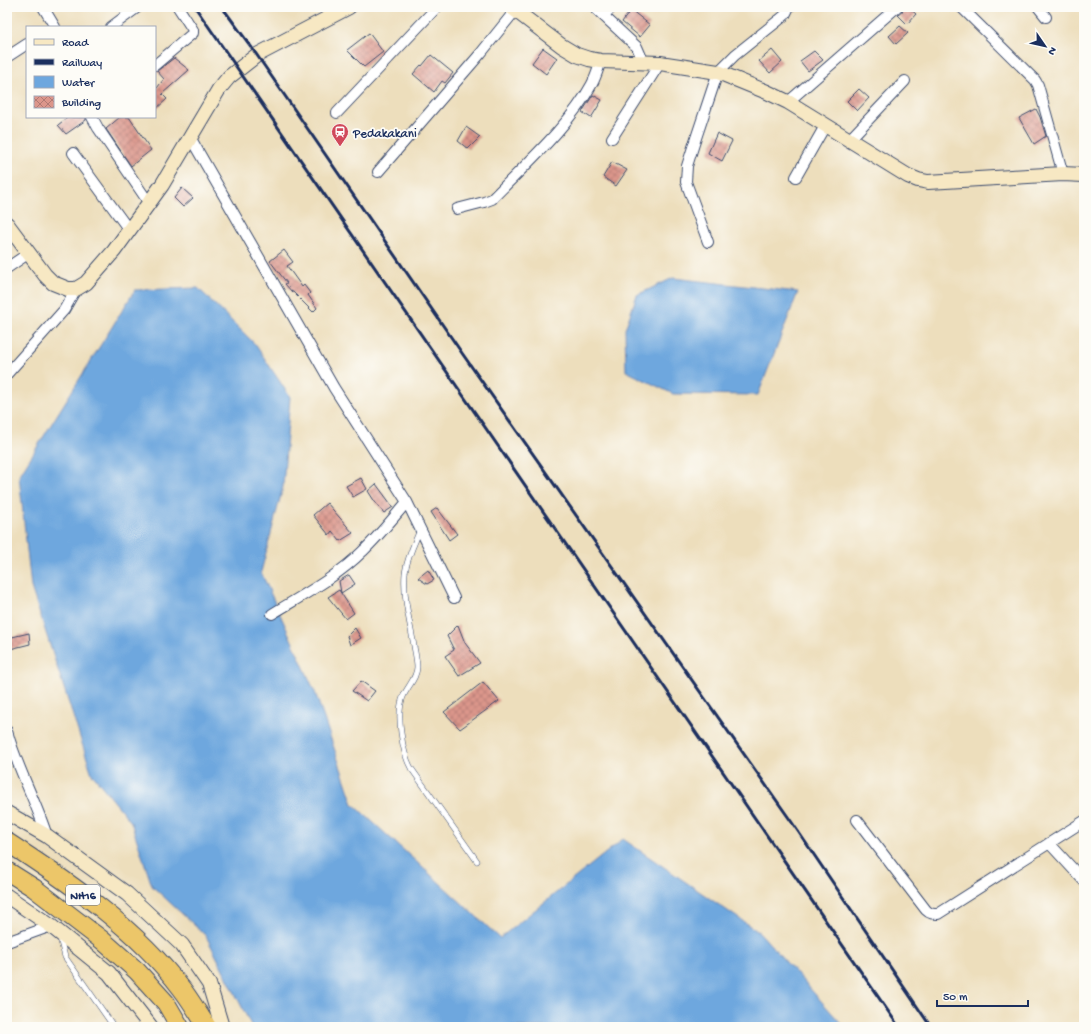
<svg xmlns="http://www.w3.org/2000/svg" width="1091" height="1034" font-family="'Gochi Hand',sans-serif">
	<defs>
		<pattern id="building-cross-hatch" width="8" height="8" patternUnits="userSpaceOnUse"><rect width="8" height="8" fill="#dc968b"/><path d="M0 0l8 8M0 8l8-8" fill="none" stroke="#b27b75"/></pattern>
	</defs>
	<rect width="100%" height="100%" fill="#fdfcf7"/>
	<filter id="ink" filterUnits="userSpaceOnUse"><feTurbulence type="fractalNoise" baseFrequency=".025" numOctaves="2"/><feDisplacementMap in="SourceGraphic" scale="8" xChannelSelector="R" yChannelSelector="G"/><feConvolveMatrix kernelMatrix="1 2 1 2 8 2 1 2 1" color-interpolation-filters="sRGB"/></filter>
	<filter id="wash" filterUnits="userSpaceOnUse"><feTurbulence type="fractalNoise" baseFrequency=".012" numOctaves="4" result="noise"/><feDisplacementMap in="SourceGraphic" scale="16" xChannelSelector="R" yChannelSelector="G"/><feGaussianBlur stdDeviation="0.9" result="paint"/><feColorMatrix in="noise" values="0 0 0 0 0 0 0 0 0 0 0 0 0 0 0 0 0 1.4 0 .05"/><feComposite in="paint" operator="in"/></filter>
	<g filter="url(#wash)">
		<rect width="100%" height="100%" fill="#eddebc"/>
		<!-- water -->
		<path fill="#6ea7de" stroke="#446b9e" d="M673 278 798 292 758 395 673 394 626 371 625 329 637 295Z
			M198 288 255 344 290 397 283 487 261 572 315 692 353 804 500 938 623 839 760 933 840 1022 842 1027H252L206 936 152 886 131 822 92 774 31 587 19 476 135 290Z"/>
		<g id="blocks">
			<!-- building -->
			<path fill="url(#building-cross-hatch)" d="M903 7H908L916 14 907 24 898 15 902 12Z
				M631 10 650 25 640 37 622 22Z
				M900 26 908 33 896 44 889 36Z
				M369 33 383 52 364 67 347 50Z
				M543 48 557 58 546 74 532 63Z
				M772 50 782 62 770 73 759 61Z
				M814 51 823 60 808 71 800 61Z
				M431 55 453 73 445 83 442 81 434 92 413 74 421 65 422 66Z
				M174 58 189 70 162 94 167 99 155 110V87L157 88 164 79 157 71Z
				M859 89 869 98 857 111 847 101Z
				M593 95 602 100 591 118 582 112Z
				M1036 109 1040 117 1046 136 1034 144 1019 118Z
				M68 117H86V120L66 134 58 125Z
				M120 117H129L151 150 131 166 106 129Z
				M466 127 480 137 468 149 458 141Z
				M717 133 732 141 722 161 708 153Z
				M612 162 627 170 616 186 603 177Z
				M182 188 193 198 183 207 174 198Z
				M284 250 293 262 287 266 302 287 304 285 310 293 308 295 317 308 313 312 293 292H292L285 284 287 283 270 261Z
				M361 478 367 489 353 497 346 486Z
				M376 484 393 507 384 513 375 502 368 491Z
				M327 503 353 533 340 541 332 531 329 535 313 515Z
				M437 508 457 534 449 540 431 512Z
				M428 570 434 580 427 584 418 578Z
				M349 575 355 584 341 593 339 581Z
				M339 590 354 613 346 619 328 597Z
				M458 625 465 643 480 663 459 676 445 656 454 650 447 636Z
				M355 628 361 638 350 645 347 636Z
				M29 633 30 644 10 649 8 638Z
				M361 681 375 691 367 701 352 691Z
				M483 682 499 701 460 729 444 712Z"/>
		</g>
	</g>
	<g filter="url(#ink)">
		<use href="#blocks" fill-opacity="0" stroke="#3a496c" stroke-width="1"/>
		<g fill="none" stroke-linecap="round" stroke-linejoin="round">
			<defs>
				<path id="lane" d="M420 530C414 544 407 558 405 573 403 597 410 623 414 646 415 653 417 660 417 667 417 678 407 687 403 697 396 714 402 752 411 768L477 861
					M60 938 65 957 114 1027"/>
				<path id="street" d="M43 7 55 27
					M594 7 637 47 644 63
					M961 7 1035 80 1038 85 1063 174
					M1038 7 1046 17
					M607 12 612 7
					M111 27 138 7
					M7 57 27 44
					M155 65 193 33V30L178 7
					M788 102 897 7
					M337 113 437 7
					M92 117 98 128 149 203
					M190 137 334 388 407 502 454 598
					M612 138 660 63
					M849 140 905 81
					M73 153 129 230
					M378 172 481 53 518 7
					M796 177 825 126
					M457 209 484 202 492 199C525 165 570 125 592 84 596 77 598 69 601 61
					M708 242 686 182 687 166 694 144 718 72 735 55 779 20 785 15 789 7
					M7 268 29 253
					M7 374 64 310 76 289
					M272 614C303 595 337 577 363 551 379 536 393 518 407 502
					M7 731C17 768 36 801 47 836
					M857 820 926 910C930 914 933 914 938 914L1084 821
					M1049 843 1084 881
					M7 942 51 926"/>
				<path id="secondary" d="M511 7 562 46 577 55 589 59 601 61 660 63 718 72 767 92 788 102 908 176 918 180 928 182 1063 174 1084 175
					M7 224 45 275 53 283 68 289H76L86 283 114 251 162 185 219 89 229 77 257 55 349 7
					M7 813 47 836 127 894 182 945 209 984 222 1027
					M7 896 51 926 109 973 151 1027"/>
				<path id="highway" d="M7 842C70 883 136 928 182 989 191 1001 199 1014 207 1027
					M7 871 34 888 102 940 137 971 166 1003 180 1027"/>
			</defs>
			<!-- lane casing -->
			<use href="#lane" stroke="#3a496c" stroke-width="6"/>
			<!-- street casing -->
			<use href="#street" stroke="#3a496c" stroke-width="12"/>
			<!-- secondary casing -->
			<use href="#secondary" stroke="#3a496c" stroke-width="16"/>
			<!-- highway casing -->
			<use href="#highway" stroke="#3a496c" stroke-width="20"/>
			<!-- lane -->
			<use href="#lane" stroke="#fff" stroke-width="5"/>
			<!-- street -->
			<use href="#street" stroke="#fff" stroke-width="10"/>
			<!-- secondary -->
			<use href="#secondary" stroke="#f7e8c3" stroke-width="14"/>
			<!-- highway -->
			<use href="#highway" stroke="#ecc669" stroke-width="18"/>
			<!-- rail -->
			<path stroke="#1b2f5e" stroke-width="3" d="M195 7 899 1027
				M222 7 252 48 464 356 791 821 931 1027"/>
		</g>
	</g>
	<!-- icons -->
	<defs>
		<symbol id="station-pin" viewBox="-11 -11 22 30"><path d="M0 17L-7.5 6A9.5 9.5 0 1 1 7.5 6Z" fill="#d1495b" stroke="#fdfcf7"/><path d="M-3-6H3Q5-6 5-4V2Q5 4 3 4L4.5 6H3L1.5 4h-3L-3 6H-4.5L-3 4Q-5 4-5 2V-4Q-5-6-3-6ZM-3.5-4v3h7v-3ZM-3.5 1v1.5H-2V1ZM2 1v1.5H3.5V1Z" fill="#fff"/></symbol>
	</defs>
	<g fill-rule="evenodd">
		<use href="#station-pin" x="330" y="122" width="20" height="27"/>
	</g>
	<g text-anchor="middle" stroke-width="3.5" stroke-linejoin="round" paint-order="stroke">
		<!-- shield labels -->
		<rect fill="#fdfcf7" stroke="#5f6c8c" stroke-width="1" x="66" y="885" width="34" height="20" rx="3"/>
		<g font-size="12" font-weight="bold" fill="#1b2f5e">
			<text x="83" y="899">NH16</text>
		</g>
		<!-- poi labels -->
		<g font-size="13" fill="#1b2f5e" stroke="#fdfcf7" text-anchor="start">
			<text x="353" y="137">Pedakakani</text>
		</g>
	</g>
	<!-- margin -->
	<rect width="1091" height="1034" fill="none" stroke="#fdfcf7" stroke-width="24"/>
	<!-- legend -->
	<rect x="26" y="26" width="130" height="92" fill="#fdfcf7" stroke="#a3aaba"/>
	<rect x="34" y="39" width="20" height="6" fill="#f7e8c3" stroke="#a3aaba"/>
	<text x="62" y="46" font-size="12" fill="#1b2f5e">Road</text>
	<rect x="34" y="59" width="20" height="6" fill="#1b2f5e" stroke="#a3aaba"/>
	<text x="62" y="66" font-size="12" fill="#1b2f5e">Railway</text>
	<rect x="34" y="76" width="20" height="12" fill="#6ea7de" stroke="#a3aaba"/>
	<text x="62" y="86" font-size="12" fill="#1b2f5e">Water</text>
	<rect x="34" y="96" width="20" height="12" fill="url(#building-cross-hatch)" stroke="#a3aaba"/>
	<text x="62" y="106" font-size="12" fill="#1b2f5e">Building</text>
	<!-- north arrow -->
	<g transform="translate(1045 46) rotate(124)" stroke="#fdfcf7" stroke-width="3" paint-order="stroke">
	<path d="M0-3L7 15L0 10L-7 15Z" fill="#1b2f5e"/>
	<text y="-6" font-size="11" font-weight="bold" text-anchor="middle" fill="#1b2f5e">N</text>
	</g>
	<!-- scale -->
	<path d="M937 1000v6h91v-6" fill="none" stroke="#1b2f5e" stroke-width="2"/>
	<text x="943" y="1000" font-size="12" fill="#1b2f5e" stroke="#fdfcf7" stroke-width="3" paint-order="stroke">50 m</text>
</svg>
